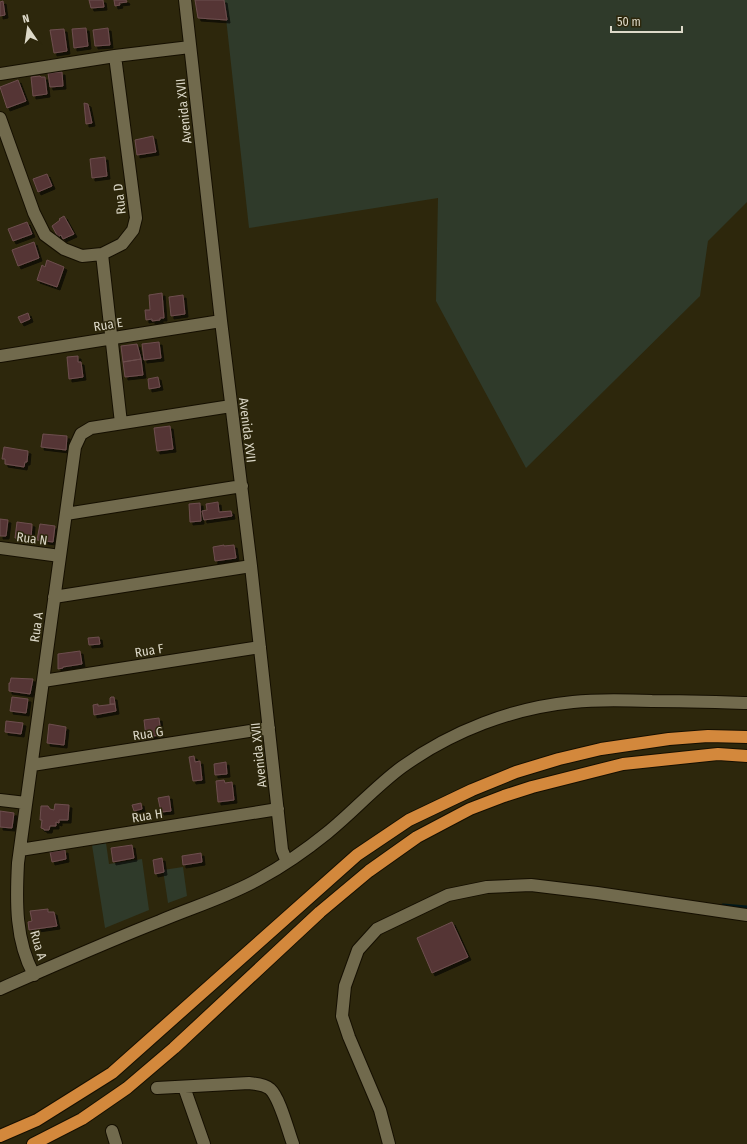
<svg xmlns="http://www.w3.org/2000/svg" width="747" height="1144" font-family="'Fira Sans Condensed',sans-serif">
	<defs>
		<filter id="shadow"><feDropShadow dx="3" dy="3" stdDeviation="0" flood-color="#0009"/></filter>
	</defs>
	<rect width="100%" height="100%" fill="#2d270c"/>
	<!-- green -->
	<path fill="#2f3a2a" d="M224 0H747V202L708 241 700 296 526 468 436 301 438 198 249 228Z
		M106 843 109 864 142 859 149 910 105 928 92 845Z
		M183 867 187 896 168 903 163 870Z"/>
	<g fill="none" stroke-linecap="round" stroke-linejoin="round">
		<!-- stream -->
		<path stroke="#00181b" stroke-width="3" d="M723 905 747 907"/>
	</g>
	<!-- building -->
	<path fill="#543636" stroke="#6e4e4e" filter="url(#shadow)" d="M89 0H103L104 7 91 8Z
		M114 0H126L127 2 119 3 120 5 115 6Z
		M195 0H224L227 20 198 18Z
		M3 1 5 15 0 16V2Z
		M86 28 88 46 74 48 72 29Z
		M108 28 110 45 95 46 93 30Z
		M64 29 67 51 54 53 50 30Z
		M62 72 63 86 50 87 48 73Z
		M40 76 41 77H45L47 94 33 96 31 77Z
		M18 80 26 101 7 108 0 87Z
		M84 103 88 104 92 123 86 124Z
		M153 136 156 152 137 155 135 140Z
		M105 157 107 176 92 178 90 159Z
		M47 174 52 186 38 192 33 179Z
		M64 216 74 234 63 239 61 235 58 237 52 226 60 220 59 219Z
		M27 222 32 234 13 241 8 229Z
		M34 242 39 258 18 266 12 250Z
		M47 260 64 267 57 287 37 280 42 265 45 267Z
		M162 293 164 318H160V320L152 321V319L146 320 145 310H150L149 295Z
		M183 295 185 314 171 316 169 297Z
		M28 313 30 319 21 323 18 317Z
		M159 342 161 358 144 360 142 344Z
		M137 344 141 359 123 362 121 346Z
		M78 356V362H81L83 377 69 379 67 357Z
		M141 359 143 375 125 377 123 362Z
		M158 377 160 387 149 389 148 379Z
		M170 426 173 449 157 451 154 428Z
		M43 434 67 436 66 450 41 447Z
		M4 447 28 451 27 462H25L24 467 5 464V459H2Z
		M218 502 219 512 231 511 232 516 204 520 202 511 207 510 206 504Z
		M200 503 201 521 190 522 189 504Z
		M0 519 8 520 6 536H0Z
		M17 522 32 524 31 539 15 538Z
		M40 524 55 526 53 542 37 540Z
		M224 545V546L234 545 236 558 215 561 213 547Z
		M99 637 100 644 89 645 88 638Z
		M80 651 82 664 63 667V668L58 669V654Z
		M11 678 33 679 30 694 9 691V683H10Z
		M12 697 28 699 26 713 10 711Z
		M111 697H114L115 704H110V698Z
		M98 704V706L115 704 116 711 94 715 93 705Z
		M159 718 161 735 146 737 144 720Z
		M6 721 23 723 21 734 5 732Z
		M49 724 66 727 64 745 47 743Z
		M194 756 195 762 200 761 202 780 193 781 189 757Z
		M226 762 227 774 215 775 214 764Z
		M224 780 225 783 232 782 234 800 218 802 216 781Z
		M169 796 171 811 161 812 158 798Z
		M141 803 142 809 134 811 132 805Z
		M55 804 69 805 68 820H59V823L56 822V826H50L49 830H44V829L41 828 42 820H40L41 806H48L50 809 54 810Z
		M0 811 14 813 12 828 0 827Z
		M132 845 134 858 113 862 111 848Z
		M65 850 66 859 52 862 50 852Z
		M201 853 202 862 183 865 182 856Z
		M162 858 164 872 155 874 153 860Z
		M48 909V912H54L57 926 29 930 28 922 32 921 30 911Z
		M452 922 468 957 432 973 417 938Z"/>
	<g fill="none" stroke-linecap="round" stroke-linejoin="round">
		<defs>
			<path id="minor" d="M185 0 221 321 251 566 282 850 287 862
				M0 74 115 56 190 47
				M0 118 34 213 45 235 64 249 82 256 102 254 122 244 133 230 136 218 115 56
				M102 254 121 423
				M0 356 221 321
				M66 514 242 486
				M0 548 60 556
				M54 597 251 566
				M43 681 260 647
				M32 765 269 728
				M0 800 26 803
				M20 850 278 809
				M34 975C15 940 16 901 18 863L75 447 81 434 91 428 231 406
				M0 989C53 966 106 942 160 921 193 907 227 897 259 879 283 866 306 850 327 833 353 812 375 787 402 767 452 731 512 708 573 702 599 699 626 700 652 701 684 701 715 702 747 703
				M184 1087 204 1144
				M157 1088 249 1083C256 1084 264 1084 270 1089 280 1098 288 1131 293 1144
				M112 1131 116 1144
				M389 1144 380 1110 349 1037 342 1016 345 986 358 950 377 929 448 895 487 887 531 885 597 893 747 915"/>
			<path id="highway" d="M0 1136 37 1120 112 1073 357 855 409 820 472 790 516 772 559 759 601 749 669 739 708 736 747 737
				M33 1144 82 1119 127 1088 174 1048 320 912 369 871 417 837 470 809 504 796 532 787 623 764 718 754 747 756"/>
		</defs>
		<!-- minor casing -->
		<use href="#minor" stroke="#150f00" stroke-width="14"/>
		<!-- highway casing -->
		<use href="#highway" stroke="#150f00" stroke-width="14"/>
		<!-- minor -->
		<use href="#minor" stroke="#716a4d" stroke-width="12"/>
		<!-- highway -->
		<use href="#highway" stroke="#d3883c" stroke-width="12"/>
	</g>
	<g text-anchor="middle" stroke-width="3" stroke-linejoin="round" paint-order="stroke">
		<!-- street labels -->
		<g font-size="13" fill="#ddd9c9" stroke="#2d270c">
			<text transform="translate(183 111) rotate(-96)" y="5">Avenida XVII</text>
			<text transform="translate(119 199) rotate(-97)" y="5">Rua D</text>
			<text transform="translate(108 324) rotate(-9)" y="5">Rua E</text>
			<text transform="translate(248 430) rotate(83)" y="5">Avenida XVII</text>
			<text transform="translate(32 538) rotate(7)" y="5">Rua N</text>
			<text transform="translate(36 627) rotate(-82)" y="5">Rua A</text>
			<text transform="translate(149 650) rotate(-9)" y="5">Rua F</text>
			<text transform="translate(148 733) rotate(-9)" y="5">Rua G</text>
			<text transform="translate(258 755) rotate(-96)" y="5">Avenida XVII</text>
			<text transform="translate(147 815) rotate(-9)" y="5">Rua H</text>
			<text transform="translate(39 945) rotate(74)" y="5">Rua A</text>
		</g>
	</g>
	<!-- north arrow -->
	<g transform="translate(28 28) rotate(347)" stroke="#2d270c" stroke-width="3" paint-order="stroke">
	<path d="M0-3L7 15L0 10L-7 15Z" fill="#ddd9c9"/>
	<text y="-6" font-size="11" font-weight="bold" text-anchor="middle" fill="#ddd9c9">N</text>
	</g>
	<!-- scale -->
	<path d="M611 26v6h71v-6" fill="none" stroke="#ddd9c9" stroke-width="2"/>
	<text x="617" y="26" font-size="12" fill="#ddd9c9" stroke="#2d270c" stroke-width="3" paint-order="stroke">50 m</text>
</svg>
